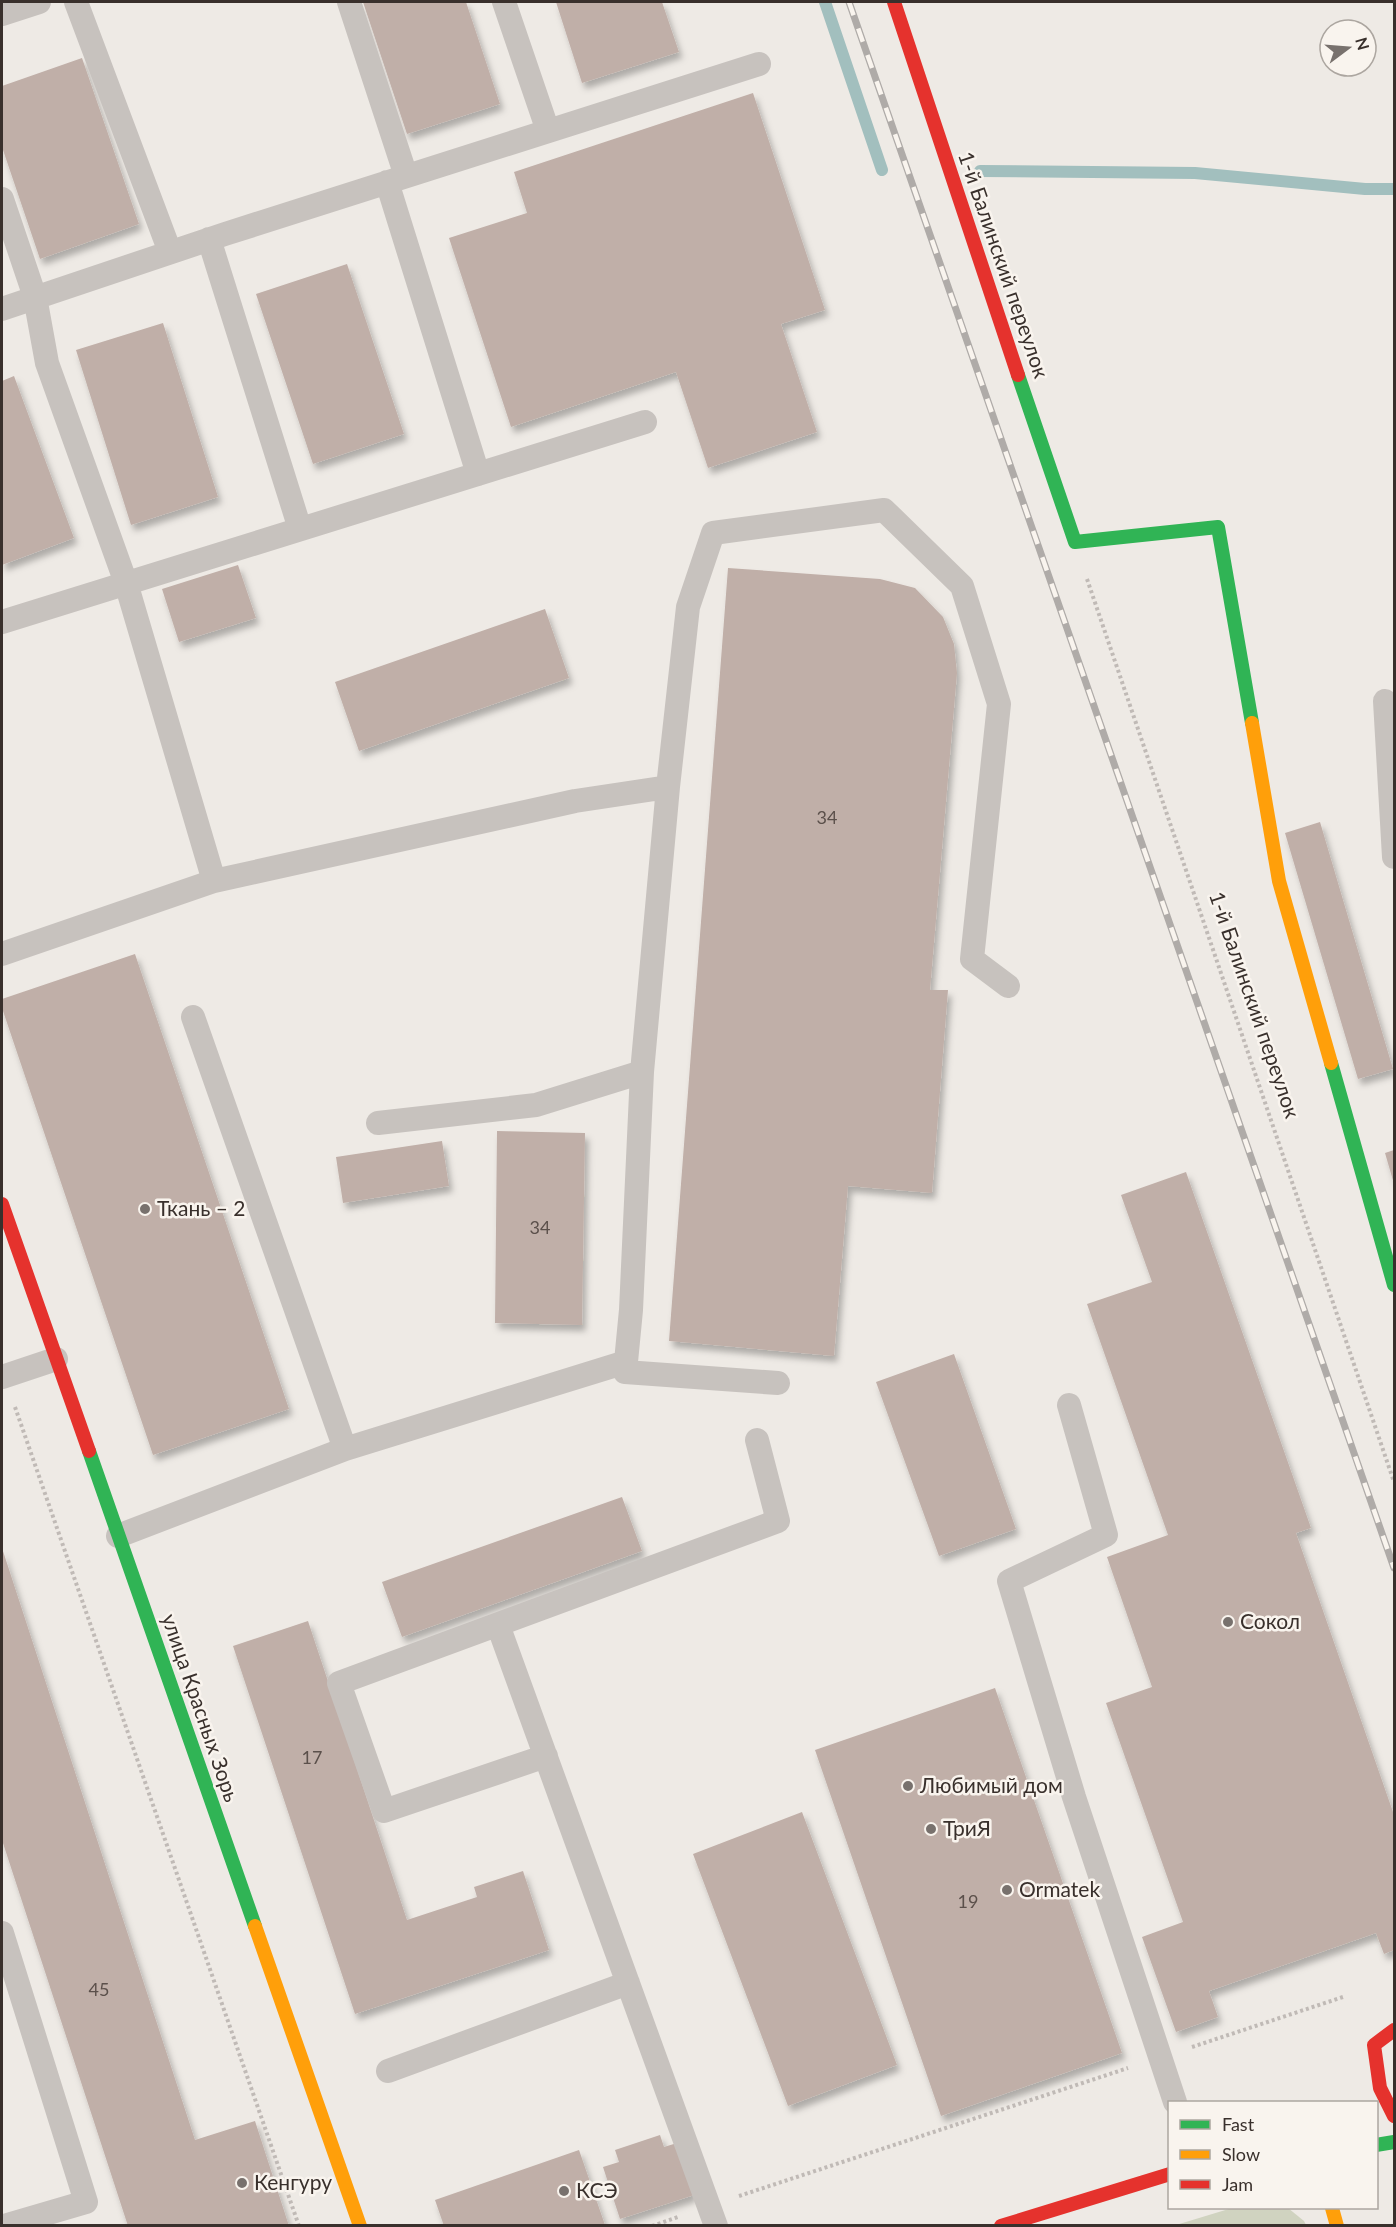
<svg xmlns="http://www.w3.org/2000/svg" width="1396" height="2227" font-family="Lato,sans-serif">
	<defs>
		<filter id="shadow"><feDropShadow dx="3.5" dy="6" stdDeviation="3" flood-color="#0004"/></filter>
	</defs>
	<rect width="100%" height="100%" fill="#eeeae5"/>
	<!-- green -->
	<path fill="#d0d3c0" d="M1232 2208H1288L1304 2221 1306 2225H1176Z"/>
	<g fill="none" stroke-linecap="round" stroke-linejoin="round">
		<!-- stream -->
		<path stroke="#a2bfbe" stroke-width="12" d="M825 2 882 170
			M980 171 1195 173 1365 189H1394"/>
	</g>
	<!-- building -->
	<path fill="#c0afa8" filter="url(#shadow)" d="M363 2H466L500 104 407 134Z
		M556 2H662L679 52 582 83Z
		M82 58 139 224 40 259 2 147V86Z
		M753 93 825 310 781 324 817 432 708 468 676 372 511 427 449 238 527 213 514 172Z
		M347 264 404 434 313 464 256 294Z
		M163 323 218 497 131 525 76 350Z
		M14 376 74 538 2 565V381Z
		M238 565 256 618 179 642 162 589Z
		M728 568 880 579 915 588 943 617 954 644 957 673 930 990H948L932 1193 848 1186 834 1356 669 1341Z
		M545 609 569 678 359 751 335 682Z
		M1320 822 1393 1069 1358 1079 1285 833Z
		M135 954 289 1409 153 1455 2 1008V999Z
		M497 1131 585 1133 582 1325 495 1323Z
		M442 1141 449 1186 343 1203 336 1157Z
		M1394 1150V1184L1385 1153Z
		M1186 1172 1311 1528 1296 1533 1394 1815V1950L1384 1954 1376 1933 1209 1991 1218 2017 1176 2032 1142 1937 1183 1922 1106 1703 1152 1687 1107 1557 1168 1535 1087 1304 1152 1282 1121 1195Z
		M954 1354 1016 1529 939 1556 876 1382Z
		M622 1497 642 1551 402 1637 382 1582Z
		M2 1548 195 2140 255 2121 289 2226H128L2 1840Z
		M308 1621 407 1920 477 1897 474 1887 523 1871 549 1950 355 2014 233 1646Z
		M995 1688 1122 2053 941 2116 815 1750Z
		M802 1812 897 2065 788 2106 693 1854Z
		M660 2135 664 2147 677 2143 694 2195 620 2219 603 2167 619 2162 615 2150Z
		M579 2150 605 2225 444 2226 435 2200Z"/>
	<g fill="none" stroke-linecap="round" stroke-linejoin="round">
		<!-- path -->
		<path stroke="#c0bab6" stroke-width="4" stroke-dasharray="3 3" stroke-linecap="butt" d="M1087 579 1394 1482
			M15 1407 299 2226
			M1192 2047 1343 1997
			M739 2196 1128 2068
			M652 2226 678 2217"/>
		<!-- lane -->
		<path stroke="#c7c2be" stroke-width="24" d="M76 2 170 252
			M349 2 406 176
			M504 2 548 131
			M2 14 39 2
			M387 182 478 474
			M2 199 35 297 47 363 126 583 214 881
			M209 239 300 529
			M2 309 225 234 759 64
			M2 622 645 422
			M1385 701 1394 857
			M668 787 688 607 713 533 884 510 962 586 999 704 972 959 1008 986
			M2 954 214 881 575 801 668 787 642 1072 631 1310 625 1372 778 1383
			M193 1017 345 1449 626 1362
			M378 1123 536 1105 642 1072
			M2 1377 56 1359
			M1069 1405 1106 1535 1009 1581 1074 1797 1175 2102
			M118 1536 345 1449
			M498 1625 716 2226
			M546 1756 384 1811 339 1683 778 1521 757 1440
			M2 1933 86 2202 4 2226
			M388 2071 628 1983"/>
		<!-- fast -->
		<path stroke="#30b455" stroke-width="14" d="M1018 375 1075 542 1218 527 1252 723
			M1331 1063 1394 1285
			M89 1451 255 1926
			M1376 2145 1394 2142"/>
		<!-- slow -->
		<path stroke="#ff9f0a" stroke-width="14" d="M1252 723 1279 881 1331 1063
			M255 1926 360 2226
			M1332 2208 1337 2226"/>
		<!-- jam -->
		<path stroke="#e5322d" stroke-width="14" d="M894 2 1018 375
			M2 1204 89 1451
			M1394 2030 1374 2045 1380 2088 1394 2116
			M1001 2226 1170 2174"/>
		<defs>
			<path id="rail" d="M849 2 1394 1568"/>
		</defs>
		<!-- rail casing -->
		<use href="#rail" stroke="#afaba8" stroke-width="7"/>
		<!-- rail -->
		<use href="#rail" stroke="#f9f4ee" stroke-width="4.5" stroke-dasharray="14" stroke-linecap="butt"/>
	</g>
	<!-- markers -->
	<g fill="#78716d" stroke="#f9f4ee" stroke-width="2">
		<circle cx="145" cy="1209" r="6"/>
		<circle cx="1228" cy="1622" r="6"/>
		<circle cx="908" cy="1786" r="6"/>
		<circle cx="931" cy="1829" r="6"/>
		<circle cx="1007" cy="1890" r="6"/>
		<circle cx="242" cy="2183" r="6"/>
		<circle cx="564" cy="2191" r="6"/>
	</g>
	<g text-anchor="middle" stroke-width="5" stroke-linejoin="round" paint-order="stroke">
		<!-- number labels -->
		<g font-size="18" fill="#5b504b">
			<text x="827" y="824">34</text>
			<text x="540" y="1234">34</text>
			<text x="312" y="1764">17</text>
			<text x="968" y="1908">19</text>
			<text x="99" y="1996">45</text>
		</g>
		<!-- street labels -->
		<g font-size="21" fill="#39302c" stroke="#f9f4ee">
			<text transform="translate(1003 265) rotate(71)" y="7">1-й Балинский переулок</text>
			<text transform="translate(1254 1005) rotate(71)" y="7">1-й Балинский переулок</text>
			<text transform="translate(200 1708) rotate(71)" y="7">улица Красных Зорь</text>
		</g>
		<!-- poi labels -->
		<g font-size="21" fill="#39302c" stroke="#f9f4ee" text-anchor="start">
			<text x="157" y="1216">Ткань – 2</text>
			<text x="1240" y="1629">Сокол</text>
			<text x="920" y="1793">Любимый дом</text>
			<text x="943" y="1836">ТриЯ</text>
			<text x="1019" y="1897">Ormatek</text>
			<text x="254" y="2190">Кенгуру</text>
			<text x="576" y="2198">КСЭ</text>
		</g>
	</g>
	<!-- border -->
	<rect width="1396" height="2227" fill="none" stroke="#39302c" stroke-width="6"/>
	<!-- legend -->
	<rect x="1168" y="2101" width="210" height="108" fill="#f9f4ee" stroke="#aca6a0" stroke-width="1.5"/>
	<rect x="1180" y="2120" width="30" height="9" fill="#30b455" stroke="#aca6a0" stroke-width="1.5"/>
	<text x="1222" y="2131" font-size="18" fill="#39302c">Fast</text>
	<rect x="1180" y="2150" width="30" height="9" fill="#ff9f0a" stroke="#aca6a0" stroke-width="1.5"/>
	<text x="1222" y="2161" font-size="18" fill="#39302c">Slow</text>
	<rect x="1180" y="2180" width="30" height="9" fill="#e5322d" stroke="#aca6a0" stroke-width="1.5"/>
	<text x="1222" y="2191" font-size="18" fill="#39302c">Jam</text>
	<!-- north arrow -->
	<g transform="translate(1348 48) rotate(74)"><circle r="28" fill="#f9f4ee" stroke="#aca6a0" stroke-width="1.5"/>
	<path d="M0-4.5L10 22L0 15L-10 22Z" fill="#78716d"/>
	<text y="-9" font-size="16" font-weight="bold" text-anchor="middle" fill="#39302c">N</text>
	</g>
</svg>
